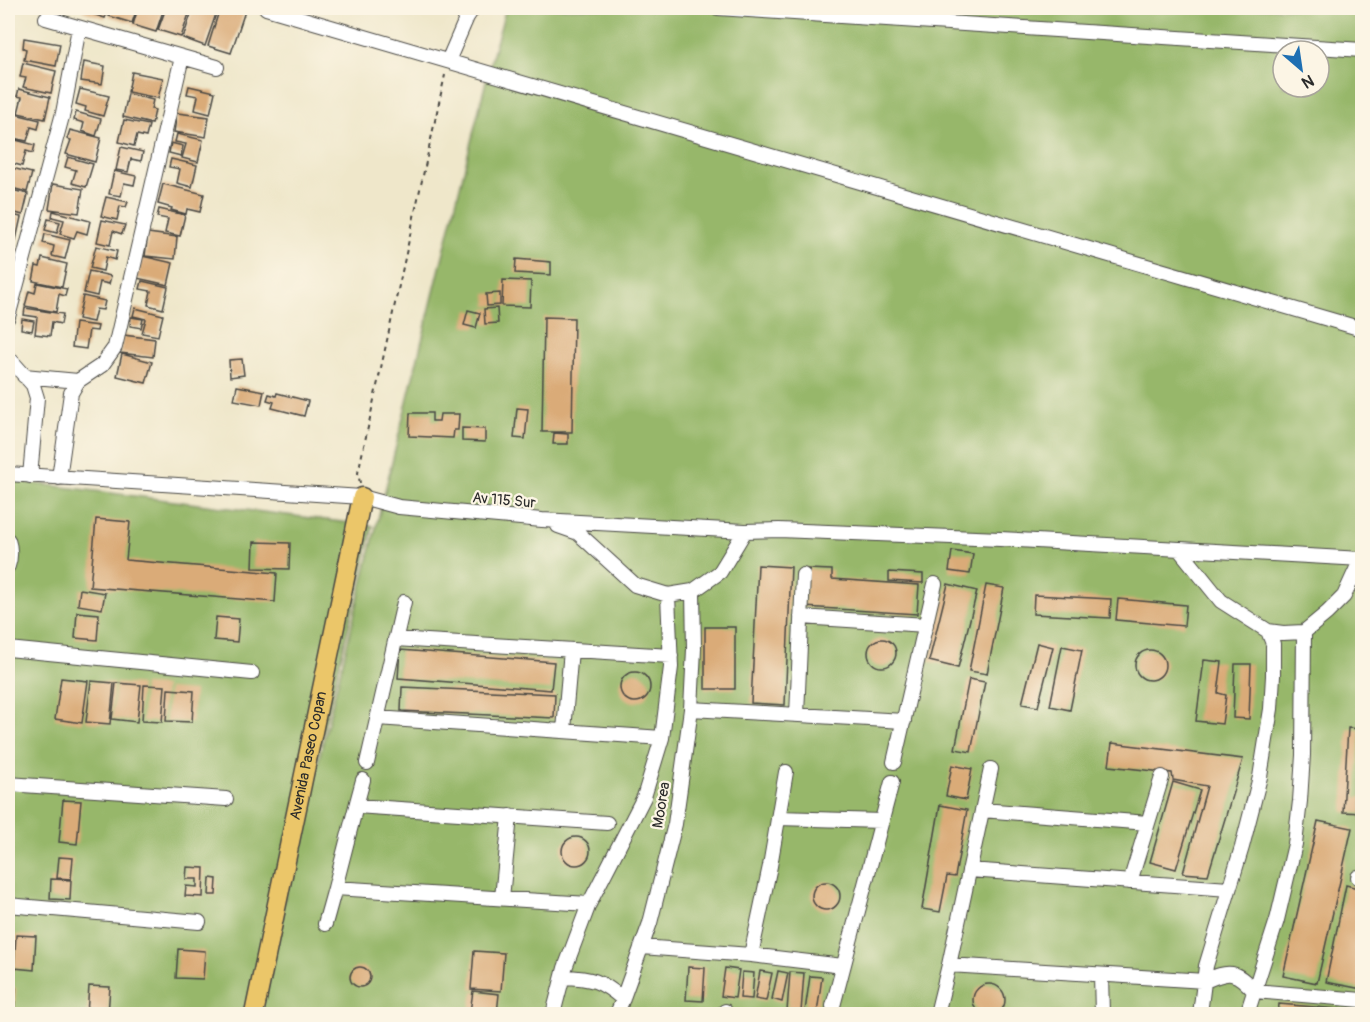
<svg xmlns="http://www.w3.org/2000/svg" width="1370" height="1022" font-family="Pangolin,sans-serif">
	<rect width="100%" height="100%" fill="#fcf5e5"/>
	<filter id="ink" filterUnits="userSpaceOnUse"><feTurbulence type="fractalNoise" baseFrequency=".0167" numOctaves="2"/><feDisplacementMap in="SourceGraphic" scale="12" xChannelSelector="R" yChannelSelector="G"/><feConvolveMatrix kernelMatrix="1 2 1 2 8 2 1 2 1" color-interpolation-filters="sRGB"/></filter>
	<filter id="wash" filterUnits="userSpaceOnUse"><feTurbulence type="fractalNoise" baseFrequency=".008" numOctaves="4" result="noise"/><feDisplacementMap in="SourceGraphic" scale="24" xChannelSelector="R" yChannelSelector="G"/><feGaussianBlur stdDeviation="1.35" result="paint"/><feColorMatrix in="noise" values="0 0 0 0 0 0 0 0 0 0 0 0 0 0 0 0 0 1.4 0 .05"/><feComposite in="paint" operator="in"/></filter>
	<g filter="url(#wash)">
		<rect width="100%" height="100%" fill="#efe7ca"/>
		<!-- forest -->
		<path fill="#97b76a" stroke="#61714a" stroke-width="1.5" fill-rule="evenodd" d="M506 8H1362V1014H256L491 61ZM1283 51H1319V87H1283Z
			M8 480 373 526 254 1014H8Z"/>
		<g id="blocks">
			<!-- building -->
			<path fill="#daab78" d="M84 8H109L105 18 83 11Z
				M112 8H137L132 23 109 16Z
				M138 8H164L156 32 133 25Z
				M166 8H191L181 37 158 30Z
				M193 8H218L205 46 183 38Z
				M220 8H246L231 53 208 46Z
				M24 38 60 44 56 66 24 60 26 49 23 48Z
				M84 62 105 66 102 84 81 81Z
				M23 63 56 71 51 93 23 87 26 78 20 77Z
				M132 72 163 78 158 98 128 92Z
				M189 86 215 92 210 114 195 110 198 96 187 94Z
				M19 89 50 97 45 119 18 113 22 97 17 96Z
				M80 89 109 96 103 116 85 111 86 107 76 104Z
				M128 94 153 100 151 109 155 110 152 124 123 117Z
				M76 112 101 119 96 136 82 131 84 123 74 120Z
				M11 113 40 120 38 129 31 127 27 141 13 138 15 131 8 129Z
				M177 113 209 117 206 137 174 132Z
				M124 120 149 125 146 137 137 135 134 146 119 142Z
				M70 130 101 138 95 162 66 154 71 140 67 139Z
				M177 134 203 140 198 162 182 158 186 144 175 142Z
				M8 138 35 145 33 153 26 151 22 166 8 162 10 156 8 155Z
				M171 143 183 146 181 156 169 153Z
				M121 147 143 152 141 161 131 159 128 172 116 170Z
				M68 157 93 164 86 187 72 183 76 170 65 167Z
				M171 159 197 165 192 187 177 183 180 169 169 167Z
				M8 167 32 173 27 192 8 187Z
				M114 171 136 176 134 185 124 183 121 196 109 194Z
				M53 184 83 189 79 213 49 209Z
				M163 184 204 194 200 212 187 209 186 214 171 210 172 208 158 204Z
				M8 189 28 194 23 215 8 211Z
				M106 197 128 202 126 207 120 206 117 220 101 216Z
				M159 209 185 215 180 236 165 233 168 219 157 217Z
				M53 211 90 221 87 234 77 231 74 238 60 234 64 220 52 217Z
				M8 214 21 217 16 240 8 239Z
				M48 219 60 222 57 233 45 230Z
				M102 220 125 225 122 234 113 231 110 245 97 242Z
				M148 233 177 237 175 259 145 256Z
				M45 234 70 240 65 259 52 256 54 246 43 243Z
				M8 245 13 247 11 255 8 254Z
				M96 246 117 251 115 260 106 257 103 271 90 268Z
				M142 256 173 263 168 285 137 278Z
				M42 258 67 264 62 287 33 281 36 266 40 267Z
				M516 259 551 262V275L515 273Z
				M89 271 111 276 109 284 100 282 97 296 84 293Z
				M503 280 531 281 530 307 502 306Z
				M142 281 168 287 163 309 148 305 151 291 140 289Z
				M37 283 67 289 65 296 59 294 56 312 25 306 29 291 35 293Z
				M500 293V305L487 306 486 294Z
				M83 296 105 301 103 310 96 309 93 322 78 319Z
				M25 308 63 314 61 324 52 322 50 336 35 334 37 317 24 315Z
				M135 308 163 315 158 336 142 333 146 319 133 316Z
				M497 308 498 323 485 324 484 309Z
				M468 310 480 313 476 328 464 325Z
				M131 317 143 319 141 328 130 326Z
				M544 317 574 318 572 432H542Z
				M22 319 34 321 32 331 21 329Z
				M75 323 98 326 97 331 89 330 86 349 72 347Z
				M123 335 155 339 153 357 120 353Z
				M122 354 152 362 146 383 117 376Z
				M242 359 244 375 230 377 229 360Z
				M237 386 264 391 261 405 234 400Z
				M277 393 308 401 304 416 272 408 274 402 267 400 269 394 276 396Z
				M517 408 528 409 525 439 514 438Z
				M410 413H432V421H439L440 414H459L458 430H454L453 438 409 436Z
				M462 428 485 429V442L462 441Z
				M554 433 568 434V444H553Z
				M96 519 130 522 126 560 277 573 275 602 90 587Z
				M254 542 290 543 289 569 253 568Z
				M952 551 973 554 970 574 949 571Z
				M758 565 791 567 785 705 751 703Z
				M807 569 832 570V579L919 585 917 614 804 607Z
				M889 572 923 574V583L889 581Z
				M948 584 977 591 958 668 929 661Z
				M986 585 1004 588 987 674 969 671Z
				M80 589 105 593 102 609 78 605Z
				M1034 595 1111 599 1110 618 1033 614Z
				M1118 599 1186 605 1184 626 1116 620Z
				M77 612 99 614 97 640 75 638Z
				M216 617 239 619 237 642 214 640Z
				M705 627H735V689H705Z
				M868 653a14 14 0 1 1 28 0a14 14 0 1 1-28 0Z
				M1037 643 1053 647 1038 707 1022 704Z
				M1062 646 1082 650 1070 710 1050 706Z
				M400 650 554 662 551 690 398 678Z
				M1135 665a15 15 0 1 1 30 0a15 15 0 1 1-30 0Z
				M1204 660 1222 662 1218 693 1226 695 1222 724 1196 721Z
				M1235 664H1251L1249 719 1233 718Z
				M620 687a15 15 0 1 1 30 0a15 15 0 1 1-30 0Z
				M61 678 88 681 82 723 55 719Z
				M969 679 985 682 971 752 955 749Z
				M91 681 114 683 110 724 86 722Z
				M116 683 141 685 137 722 112 719Z
				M144 685 165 686 162 722 142 721Z
				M402 687 555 694 554 718 401 711Z
				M168 689 194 691 192 722 166 721Z
				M1348 728 1360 729 1356 797H1362V813L1343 812Z
				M1112 743 1243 759 1208 875 1183 873 1207 786 1173 780 1172 773 1109 766Z
				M952 765 972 769 966 800 946 796Z
				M1173 782 1200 790 1176 869 1150 862Z
				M63 800 81 801 77 844 59 842Z
				M940 805 967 810 955 877 947 876 940 912 922 909Z
				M1318 821 1352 828 1317 983 1283 976Z
				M562 851a14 14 0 1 1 28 0a14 14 0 1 1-28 0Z
				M59 857 73 858 71 879 57 878Z
				M187 867 204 868 203 897 185 896 186 886 197 887V879H186Z
				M210 878 217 879 216 895H209Z
				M51 879 71 880 70 900 50 899Z
				M812 896a14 14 0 1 1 28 0a14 14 0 1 1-28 0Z
				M1346 885 1362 889V989L1326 982Z
				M16 935 36 936 34 970 14 968Z
				M178 949 205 951 203 979 176 978Z
				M474 951 504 953 501 991 471 989Z
				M688 967 705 968 703 1001 686 1000Z
				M350 977a10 10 0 1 1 20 0a10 10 0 1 1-20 0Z
				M725 968 739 970 735 998 721 996Z
				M760 971 772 973 766 1001 755 999Z
				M778 971 788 973 782 1002 772 999Z
				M742 972 754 973 752 999 740 998Z
				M790 972 804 973 801 1012 787 1011Z
				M810 976 822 977 817 1013 805 1011Z
				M973 1000a16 16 0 1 1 32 0a16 16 0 1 1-32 0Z
				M89 986 110 987 108 1014H87Z
				M8 987 16 988 14 1013H8Z
				M473 991 499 994 497 1014 470 1012Z
				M1279 1004 1362 1011V1014H1278Z"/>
		</g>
	</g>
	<g filter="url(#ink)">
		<use href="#blocks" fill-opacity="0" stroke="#484743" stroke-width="1.5"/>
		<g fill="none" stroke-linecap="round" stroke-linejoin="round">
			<defs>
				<path id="minor" d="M266 8 1362 329
					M718 8 1362 50
					M46 18 217 67
					M448 61 467 17 473 8
					M8 317 63 113 79 28
					M8 357 33 385 37 398 30 476
					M24 376 78 381
					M8 474 362 497 399 507 542 520 745 531 779 530 1000 539 1362 559
					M59 478 71 393 78 381 102 365 115 347 182 57
					M558 526 578 533 635 585 668 595 693 591 720 572 745 531
					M8 540C11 549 11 557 8 566
					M1179 549 1221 601 1268 631 1273 644V676L1271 709 1260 777 1242 847 1206 966 1200 1014
					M801 617 926 625
					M1268 631 1283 633 1304 632
					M395 639 671 656
					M8 649 252 673
					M691 709 904 721
					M797 715 803 575
					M377 718 662 738
					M564 730 571 650
					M894 762 935 584
					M367 763 404 602
					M363 780 356 806 607 823
					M8 784 226 799
					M982 810 1148 823
					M778 818 882 821
					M969 870 1229 889
					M1358 877H1362
					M1130 882 1162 777
					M335 888 356 806
					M502 898 510 816
					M8 905 199 922
					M325 924 335 888 589 904
					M641 947 751 955 843 966
					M751 955 770 866 786 772
					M949 965 1205 981C1229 970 1236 970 1254 991L1362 1000
					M1101 975 1102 1014
					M563 977C592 978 600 980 623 999
					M833 1006 892 782
					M553 1014 565 968 589 904 644 797 662 738 671 667 668 595
					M616 1014 619 1009 650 923 675 824 691 709 694 649 693 591
					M723 1014 725 1011
					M937 1014 949 965 991 769
					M1247 1014 1277 920 1295 844 1300 801 1303 755 1304 632 1327 613 1344 596 1361 559"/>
				<g id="major">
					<path id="s1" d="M254 1014 362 497"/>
				</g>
			</defs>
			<!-- minor casing -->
			<use href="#minor" stroke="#484743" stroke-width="16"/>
			<!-- major casing -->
			<use href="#major" stroke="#484743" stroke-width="21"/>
			<!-- path -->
			<path stroke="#484743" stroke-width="2" stroke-dasharray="4.5 4.5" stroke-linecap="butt" d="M360 483 358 473 445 75"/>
			<!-- minor -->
			<use href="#minor" stroke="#fff" stroke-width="14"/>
			<!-- major -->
			<use href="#major" stroke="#ebc669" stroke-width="18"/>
		</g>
	</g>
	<g text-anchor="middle" stroke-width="4.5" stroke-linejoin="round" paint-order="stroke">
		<!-- street labels -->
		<g font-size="15" fill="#2b2b2b" stroke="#fcf5e5">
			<text transform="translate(504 500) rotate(5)" y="5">Av 115 Sur</text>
			<text dy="5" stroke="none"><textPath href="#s1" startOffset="264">Avenida Paseo Copan</textPath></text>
			<text transform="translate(661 805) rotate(-81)" y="5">Moorea</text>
		</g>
	</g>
	<!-- margin -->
	<rect width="1370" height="1022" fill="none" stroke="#fcf5e5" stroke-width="30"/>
	<!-- north arrow -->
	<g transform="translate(1301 69) rotate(151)"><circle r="28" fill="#fcf5e5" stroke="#a8a49b" stroke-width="1.5"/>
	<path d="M0-4.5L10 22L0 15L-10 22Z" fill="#1f6fb2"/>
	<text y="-9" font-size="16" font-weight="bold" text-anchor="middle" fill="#2b2b2b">N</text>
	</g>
</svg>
